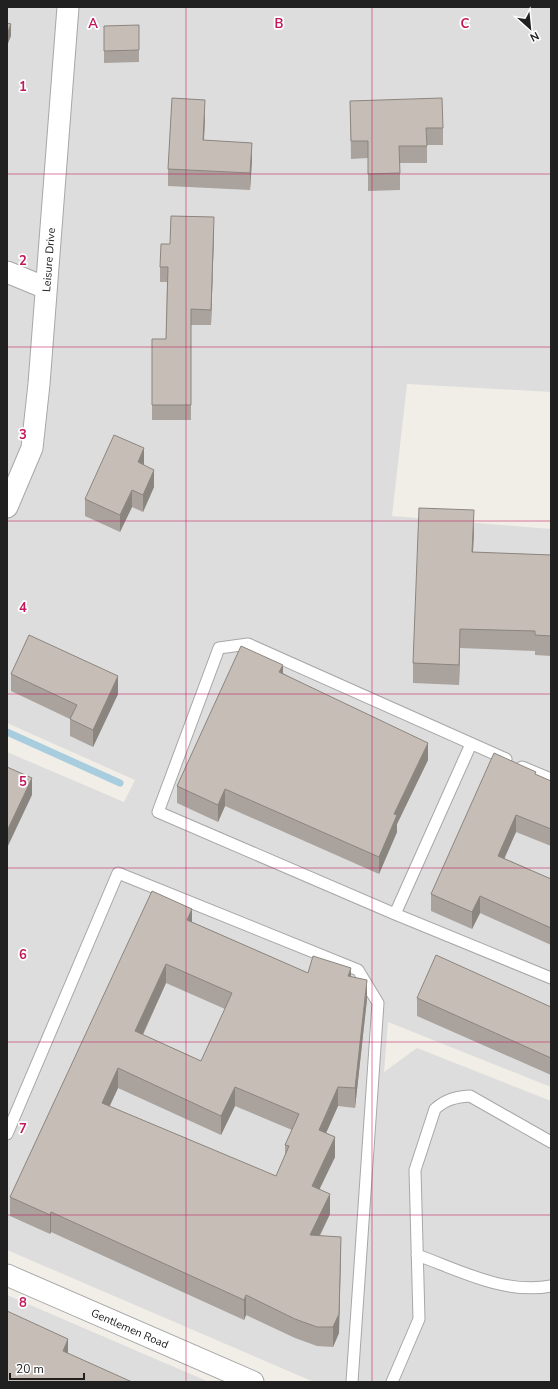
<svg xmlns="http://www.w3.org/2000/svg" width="558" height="1389" font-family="'Nunito Sans',sans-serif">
	<rect width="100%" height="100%" fill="#f1eee7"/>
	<!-- residential -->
	<path fill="#dedddd" d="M7 7H551V392L407 384 392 516 551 529V1087L388 1022 384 1072 417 1048 551 1101V1382H314L7 1250V752L124 802 135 780 7 723Z
		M7 1295 209 1382H7Z"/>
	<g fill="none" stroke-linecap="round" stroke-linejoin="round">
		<!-- stream -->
		<path stroke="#a7cddf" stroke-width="7" d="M7 732 120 783"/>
		<defs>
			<path id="service" d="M506 759 248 644 219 648 158 812 395 914 551 978
				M522 767 551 779
				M395 914 471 744
				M7 1134 118 873 358 970 378 1003 352 1382
				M417 1255C459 1270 505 1295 551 1286
				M392 1382 419 1319 415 1170 435 1109C446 1099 456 1097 470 1096L551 1142"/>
			<g id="minor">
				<path d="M7 272 46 288"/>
				<path id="s1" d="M7 507 32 448 39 384 68 7"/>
				<path id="s2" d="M7 1275 253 1382"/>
			</g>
		</defs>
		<!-- service casing -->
		<use href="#service" stroke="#a7a7a7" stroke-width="13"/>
		<!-- minor casing -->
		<use href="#minor" stroke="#a7a7a7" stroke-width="23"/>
		<!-- service -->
		<use href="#service" stroke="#fff" stroke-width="11"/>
		<!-- minor -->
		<use href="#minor" stroke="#fff" stroke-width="21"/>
	</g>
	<!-- wall -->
	<path fill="#aaa39d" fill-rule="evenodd" d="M400 7H429V8Z
		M104 26 139 50V62L104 63Z
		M350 101 443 128V145H427V163H400V190L368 191V158L351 159Z
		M205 117 204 141 252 160 250 190 168 186V169Z
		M214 232 211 325H191V420H152V339H166L167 282H160V267L170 244Z
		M144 465 154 487 143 512 132 507 120 532 85 516V499Z
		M474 530 473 552 551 555V656L535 655V651L460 648 459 685 413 683V663Z
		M283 673 428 760 397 824V832L379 874 225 806 218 822 177 803V786Z
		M11 674 118 694 93 747 70 736V719L11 691Z
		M536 775 551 781V846L516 832 504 858 551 879V945L480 913 472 929 431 911V894Z
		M192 922 308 973 351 977 367 999 355 1108 338 1106 326 1133 335 1157 319 1189 330 1214 320 1236 341 1256 339 1333 333 1347 317 1346 295 1338 246 1315 244 1320 51 1232 50 1234 10 1216V1197ZM166 983 225 1009 201 1061 143 1035ZM118 1088 221 1135 235 1106 292 1130 285 1145V1155L276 1176 109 1107Z
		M417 998 551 1007V1075L417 1016Z"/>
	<!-- shaded-wall -->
	<path fill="#8b857f" d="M11 24V36L7 46V34Z
		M205 100V117L203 158V140Z
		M252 143V160L250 190V173Z
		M214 217V232L211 325V310Z
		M144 448V466L138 462Z
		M154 470V487L143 512V495Z
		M132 490V507L120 532V515Z
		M474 510V530L472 572V552Z
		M460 629V648L459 685V665Z
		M283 665V682L279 672Z
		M118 676V694L93 747V730Z
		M428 743V760L397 824V832L379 874V857L394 814Z
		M32 778V795L7 848V831Z
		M225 789V806L218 822V805Z
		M516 815V832L498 873V856Z
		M480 896V913L472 929V912Z
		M192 909V928L187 920Z
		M166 964V983L135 1051V1031Z
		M351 968V987L348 976Z
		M367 980V999L355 1108V1088Z
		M118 1068V1088L102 1123V1103Z
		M235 1087V1106L221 1135V1116Z
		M338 1087V1106L319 1149V1130Z
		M335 1137V1157L312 1205V1186Z
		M330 1194V1214L310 1254V1235Z
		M51 1212V1232L50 1234V1215Z
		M341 1237 339 1333 333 1347V1327Z
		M246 1295V1315L244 1320V1300Z
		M68 1339V1358L63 1351Z"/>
	<!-- building -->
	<path fill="#c6beb6" stroke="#8b857f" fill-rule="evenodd" d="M7 23 11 24 7 34Z
		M139 25V50L104 51V26Z
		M172 98 205 100 203 140 252 143 250 173 168 169Z
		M442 98 443 128H426L427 146H399L400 173 368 174V141H351L350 101Z
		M171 216 214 217 211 310 191 309V405H152V339H166L168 267H160L161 244H170Z
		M114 435 144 448 138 462 154 470 143 495 132 490 120 515 85 499Z
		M419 508 474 510 472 552 551 555V636L535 635V631L460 629 459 665 413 663Z
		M29 635 118 676 93 730 70 719 77 705 11 674Z
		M241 646 283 665 279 672 428 743 394 814 397 815 379 857 225 789 218 805 177 786Z
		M494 753 536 772 535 774 551 781V829L516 815 498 856 551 879V928L480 896 472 912 431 894Z
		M7 767 32 778 7 831Z
		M152 891 192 909 187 920 308 973 313 956 351 968 348 976 367 980 355 1088 338 1087 319 1130 335 1137 312 1186 330 1194 310 1235 341 1237 339 1314 333 1327H317L295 1319 246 1295 244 1300 51 1212 50 1215 10 1197ZM166 964 232 993 201 1061 135 1031ZM118 1068 221 1116 235 1087 299 1114 285 1145 289 1146 276 1176 102 1103Z
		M436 955 551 1007V1058L417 998Z
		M7 1311 68 1339 63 1351 132 1382H7Z"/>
	<!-- grid -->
	<path fill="none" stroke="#c2185b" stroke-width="1" stroke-opacity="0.55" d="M186 7V1382M372 7V1382M7 174H551M7 347H551M7 521H551M7 694H551M7 868H551M7 1042H551M7 1215H551"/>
	<g text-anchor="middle" stroke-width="3.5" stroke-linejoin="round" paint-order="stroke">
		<!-- street labels -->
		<g font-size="11" fill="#202020" stroke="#fff">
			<text dy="4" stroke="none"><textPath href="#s1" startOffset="253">Leisure Drive</textPath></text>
			<text dy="4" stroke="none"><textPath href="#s2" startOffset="134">Gentlemen Road</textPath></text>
		</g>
	</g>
	<g font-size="13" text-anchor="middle" font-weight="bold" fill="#c2185b" stroke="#fff" stroke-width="3.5" stroke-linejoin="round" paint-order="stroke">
		<text x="93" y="28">A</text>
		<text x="279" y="28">B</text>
		<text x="465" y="28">C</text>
		<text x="23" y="91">1</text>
		<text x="23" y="265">2</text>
		<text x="23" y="439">3</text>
		<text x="23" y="612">4</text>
		<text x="23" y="786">5</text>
		<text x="23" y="959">6</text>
		<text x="23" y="1133">7</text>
		<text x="23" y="1307">8</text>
	</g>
	<!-- border -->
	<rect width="558" height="1389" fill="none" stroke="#202020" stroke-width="16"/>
	<!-- north arrow -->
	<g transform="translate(530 28) rotate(153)" stroke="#ffffff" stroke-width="3" paint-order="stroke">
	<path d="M0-3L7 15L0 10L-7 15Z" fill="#202020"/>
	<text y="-6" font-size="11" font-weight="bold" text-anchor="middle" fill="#202020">N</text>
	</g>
	<!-- scale -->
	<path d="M10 1373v6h74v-6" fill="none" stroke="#202020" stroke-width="2"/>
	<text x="16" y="1373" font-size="12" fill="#202020" stroke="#ffffff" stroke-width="3" paint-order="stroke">20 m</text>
</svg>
